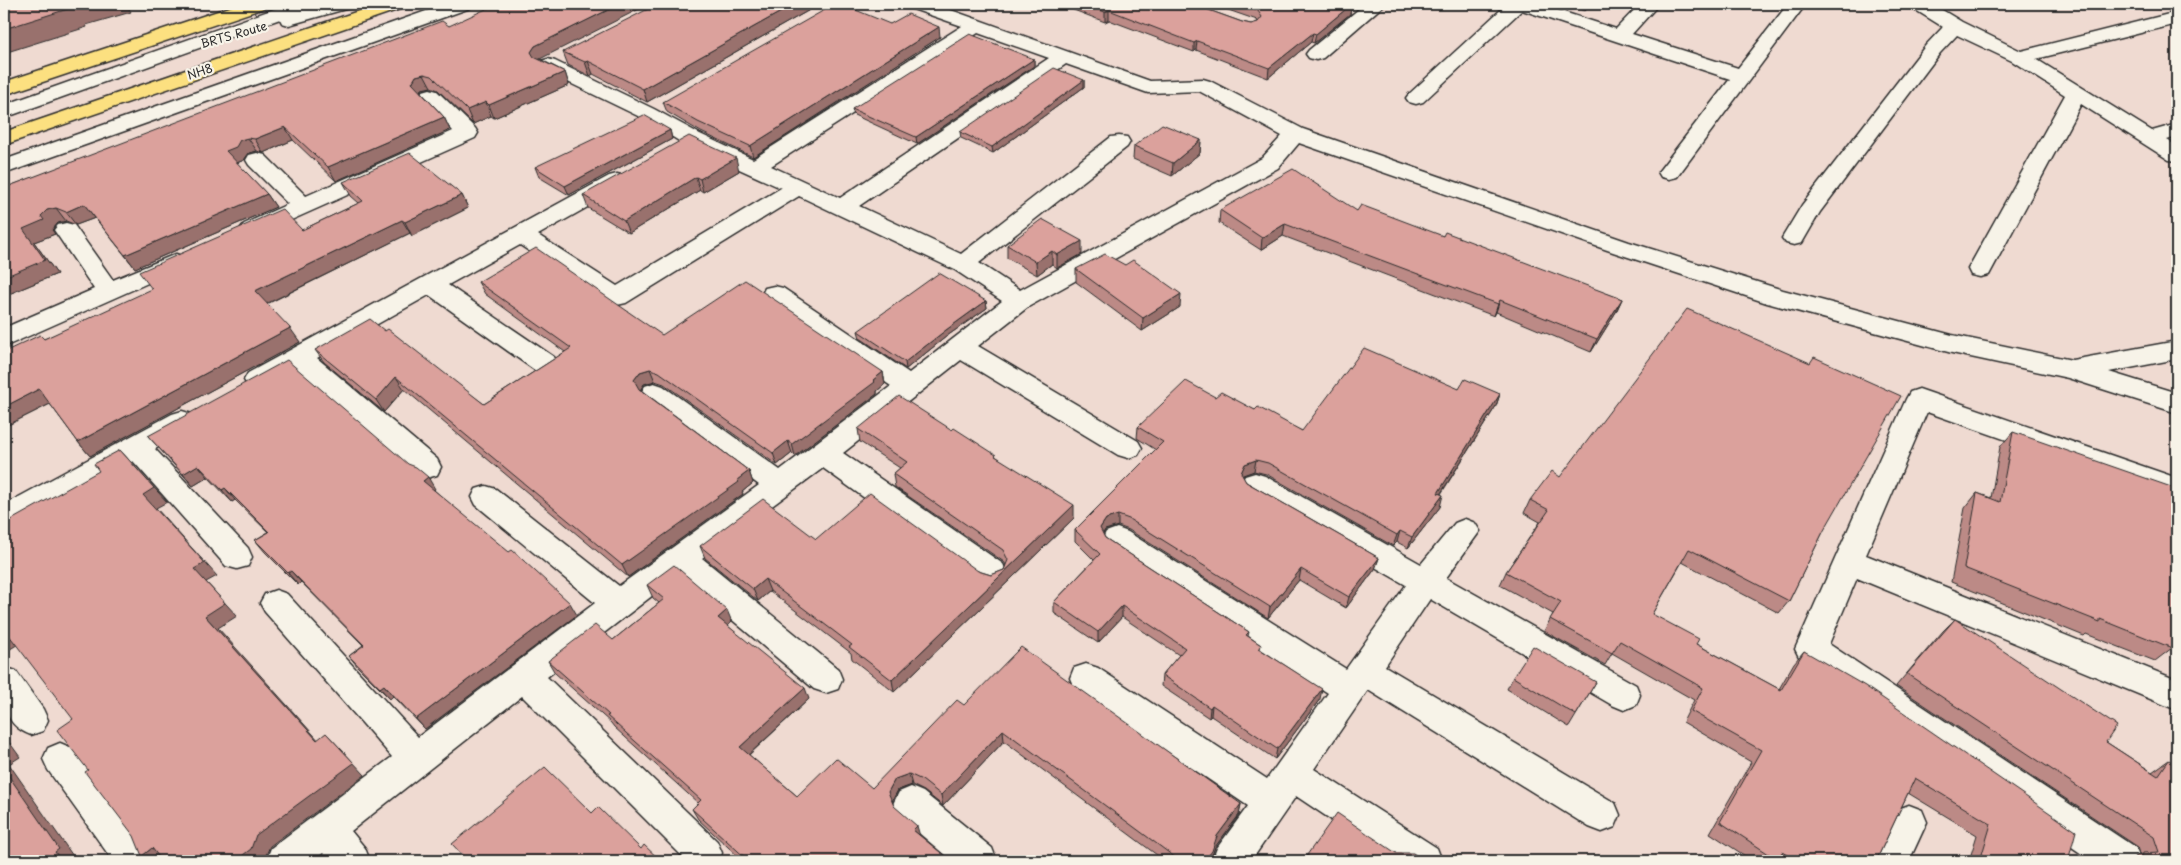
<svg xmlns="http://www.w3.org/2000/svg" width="2181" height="865" font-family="'Playpen Sans',sans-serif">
	<rect width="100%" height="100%" fill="#efdad1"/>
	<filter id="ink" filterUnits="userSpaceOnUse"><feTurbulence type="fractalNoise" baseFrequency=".02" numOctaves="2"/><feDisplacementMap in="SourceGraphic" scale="10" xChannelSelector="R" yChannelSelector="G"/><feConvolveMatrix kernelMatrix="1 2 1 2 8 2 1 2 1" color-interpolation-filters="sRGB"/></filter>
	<g filter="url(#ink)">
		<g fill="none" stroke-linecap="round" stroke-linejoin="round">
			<defs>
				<path id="minor" d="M288 4H314L313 6 322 4H351L349 8 289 25 282 23 280 19 4 118V105Z
					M446 4H472L470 8 4 174V160Z
					M908 4H934L1150 81 1203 79 1210 81 1303 129 1629 242 1783 290 1952 335 2072 360 2177 341V359L2109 372 2177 393V413L2068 378 1952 353 1767 303 1613 252 1299 143 1278 168 1028 307 978 346 1138 441 1142 448 1138 455 1128 458 1118 455 961 360 843 453 1003 564 1007 573 1003 582 992 585 981 582 823 468 702 558 838 669 842 679 838 689 826 693 814 689 679 575 547 677 717 841 722 853 719 861H687L522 696 351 831 365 848 370 861H330L323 853 313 861H266L271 848 392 757 265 612 260 603 265 594 276 590 287 594 418 737 595 603 476 505 472 497 476 489 486 486 496 489 619 586 759 485 645 400 641 393 645 386 654 383 663 386 780 470 891 386 765 300 762 294 765 288 774 286 783 288 909 373 1002 301 955 270 799 196 626 303 617 305 608 303 520 245 448 285 554 357 558 364 554 371 545 373 536 371 429 295 317 358 437 459 441 467 437 475 427 478 417 475 296 370C281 378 265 392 248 387L244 380 248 373 609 176 617 174 625 176 628 181 625 186 538 235 617 286 781 188 684 144 640 117 541 69 538 65 541 61 548 59 555 61 654 109 700 134 753 159 962 26 910 8ZM978 33 1049 58 840 198 771 166ZM1066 64 1148 93 1199 91 1282 136 1262 158 1020 290 979 263 1127 147 1130 142 1127 137 1119 136 1111 137 961 254 859 206Z
					M1365 4H1385L1323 58 1316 60 1309 58 1306 54 1309 50Z
					M1507 4H1539L1616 29 1640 4H1659L1632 34 1738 68 1788 4H1806L1677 177 1669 179 1661 177 1658 172 1730 79 1522 10 1423 102 1416 104 1409 102 1406 98 1409 94Z
					M1913 4H1935L1934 5 1962 22 2021 51 2177 12V24L2036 59 2152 131 2177 124V137L2167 140 2177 146V161L2169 160 2081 104 1989 275 1980 277 1971 275 1968 269 2065 95 2012 61 1957 35 1940 53 1820 212 1802 243 1794 245 1786 243 1782 238 1802 205 1926 45 1943 27 1914 9Z
					M430 89 437 91 475 128 478 133 475 138 260 234 252 236 244 234 240 229 244 224 288 204 249 165 246 160 249 155 257 153 265 155 306 196 453 131 420 95 423 91Z
					M66 223 74 225 113 280 176 254 184 257 188 262 184 267 4 347V328L94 289 54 230 58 225Z
					M1919 389 2177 478V500L1927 412 1866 555 2177 680V710L1857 578 1829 644 2136 848 2141 861H2092L1800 659 1795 649 1906 399 1910 392Z
					M182 411 192 414 196 421 192 428 155 449 248 548 252 557 248 566 237 569 226 566 133 461 14 527 4 531V505L172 414Z
					M1255 473 1265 476 1421 564 1455 523 1465 519 1475 523 1480 531 1446 578 1636 685 1640 695 1636 705 1624 710 1612 705 1430 599 1385 666 1615 803 1620 815 1615 827 1602 832 1589 827 1368 690 1314 769 1437 848 1442 861H1393L1296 796 1251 861H1212L1217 848 1248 806 1074 688 1070 678 1074 668 1086 664 1098 668 1267 779 1328 693 1106 548 1102 540 1106 532 1117 528 1128 532 1346 669 1406 585 1245 492 1241 484 1245 476Z
					M4 667 16 671 43 709 48 720 43 731 31 735C0 724 2 695 4 667Z
					M60 743 72 748 148 848 153 861H113L48 770 43 759 48 748Z
					M911 787 923 792 992 848 997 861H952L899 816 893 804 899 792Z
					M1909 805 1922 810 1927 822 1909 861H1873L1896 810Z"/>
				<path id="major" d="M239 4H266L264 8 4 95V82Z
					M379 4H405L403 8 4 145V132Z"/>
			</defs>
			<!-- minor casing -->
			<use href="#minor" stroke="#2b2b2b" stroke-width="3"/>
			<!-- major casing -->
			<use href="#major" stroke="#2b2b2b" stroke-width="3"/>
			<!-- minor -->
			<use href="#minor" fill="#f7f3e8" fill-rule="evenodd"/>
			<!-- major -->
			<use href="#major" fill="#fce080" fill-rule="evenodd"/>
		</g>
		<!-- wall -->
		<path fill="#bc8a86" stroke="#2b2b2b" d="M820 4 647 102 593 74 590 76 568 65 563 52Z
			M1058 4H1192L1242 22 1251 24 1258 22 1257 20 1211 4H1352L1350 14 1314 43 1311 42 1268 78 1196 50 1194 52 1109 20 1105 22Z
			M1561 4H1592L1585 11Z
			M890 24 940 37 753 157 701 132 667 112 663 102Z
			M449 26 540 59 565 72 569 85 494 118 491 116 473 124 438 90 431 87 422 89 421 92 444 117 450 130 336 181 293 140 263 153 257 151 249 153 244 160 237 163 267 194 276 207 135 268 95 218 76 225 66 221 58 223 52 230 55 234 34 242 57 274 4 296V188Z
			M1034 59V66L917 144 854 115 852 109Z
			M1084 80V87L993 153 961 138 960 132Z
			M670 130 672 139 569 195 539 177 535 167Z
			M1201 140 1200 153 1172 176 1133 159 1134 146Z
			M739 171 703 192 700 190 629 233 588 208 583 195Z
			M343 182 462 195 468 208 412 236 410 233 267 304 300 342 90 456 78 442 50 404 4 427 44 339 302 230 359 203 351 196Z
			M1220 210 1357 211 1443 236 1622 299 1616 312 1591 352 1496 312 1494 316 1283 236 1261 250 1219 223Z
			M1007 245 1082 254 1057 268 1052 264 1037 275 1007 258Z
			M1125 265 1180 307 1142 331 1076 282V269Z
			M478 282 662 335 883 372 885 384 877 391V394L795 456 792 453 777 465 664 384 655 381 644 384 641 390 749 471 753 483 742 492 743 494 628 577 404 389 384 412 324 362 315 350 385 331 484 404 565 352 485 294Z
			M986 301 987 308 947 336 906 369 860 338 858 331Z
			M1459 389 1500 394 1496 406 1441 494 1440 507 1408 548 1397 542 1393 546 1266 474 1254 471 1243 475V477L1246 482 1379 558 1375 569 1346 608 1299 580 1268 618 1129 530 1118 526 1105 530 1103 534 1105 538 1249 632 1248 636 1261 645 1260 649 1320 699 1275 759 1211 716 1209 718 1161 686 1162 675 1179 655 1122 617 1098 643 1054 613V602L1094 560 1075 541V530L1156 450 1137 438 1138 427 1215 397 1255 410 1302 431Z
			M858 429 997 457 1074 518 894 692 852 659 851 653 770 591 758 601 705 558 700 546 816 539 978 571 991 575 1004 570 1006 565 1004 562 895 487 893 474 900 468 860 442Z
			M2013 432 2172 648 2155 661 2086 634 2084 636 1951 582 1965 508 1977 493 1991 498 2000 447Z
			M148 436 435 489 434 490 577 615 425 729 393 696 390 699 358 667 349 656 363 645 301 582 298 585 265 552 255 540 268 532 235 500 232 502 208 477 193 486Z
			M1560 477 1823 532 1789 601 1779 613 1682 562 1652 614 1696 644 1779 689 1794 663 1804 651 2068 861H1969L1977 835 1908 793 1876 861H1753L1710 833 1751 762 1683 722 1694 700 1612 653 1605 665 1544 631 1553 614 1500 585 1506 572 1540 522 1524 513 1530 500Z
			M647 585 732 622 728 626 809 699 749 755 797 796 872 788 964 705 1241 804 1239 815 1215 847 1210 861H1165L1004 741 943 806 924 791 912 785 898 790 892 801 894 806 920 836 951 861H743L698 819 692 809 698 803 614 727 611 723 555 673 548 661 613 640 659 603 653 598Z
			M1955 619 2106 742 2152 772 2169 760 2177 861H2129L2140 854 2138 847 1896 686 1943 631Z
			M1513 677 1596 682 1569 727 1507 689Z
			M1396 853 1424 861H1305L1307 855Z"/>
		<!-- shaded-wall -->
		<path fill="#99716d" stroke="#2b2b2b" d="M79 4H126L131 12 86 25 87 27 4 53V29Z
			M620 4H649L540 59 536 65 531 52 535 46Z
			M795 4H820L647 102 643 89Z
			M1352 4 1350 14 1314 43 1316 34Z
			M1588 4H1592L1585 11 1587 5Z
			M1109 10V20L1105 22V12Z
			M939 27 940 37 753 157 750 146Z
			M1313 33 1311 42 1268 78 1269 68Z
			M1197 41 1196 50 1194 52V43Z
			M1034 59V66L917 144 916 137Z
			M588 61 593 74 590 76 585 62Z
			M565 72 569 85 494 118 489 105Z
			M424 74 431 87 422 89 419 96 412 83 416 76Z
			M1084 80V87L993 153 992 147Z
			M486 102 491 116 473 124 467 110Z
			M444 117 450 130 336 181 328 167Z
			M285 127 293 140 263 153 255 139Z
			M670 130 672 139 569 195 565 186Z
			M248 138 257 151 249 153 244 160 234 164 226 151 240 140Z
			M1201 140 1200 153 1172 176 1173 163Z
			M736 158 739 171 703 192 700 179Z
			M696 177 700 190 629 233 624 221Z
			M267 194 276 207 135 268 125 255Z
			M462 195 468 208 412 236 405 222Z
			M84 204 95 218 76 225 66 212Z
			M56 208 66 221 58 223 52 230 55 234 34 242 57 274 4 296V277L23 229 41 216 47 210Z
			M402 220 410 233 264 305 255 291Z
			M1285 224 1283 236 1261 250 1262 238Z
			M1082 241V254L1057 268V255Z
			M1052 251V264L1037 275 1036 262Z
			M1181 294 1180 307 1142 331 1143 318Z
			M1622 299 1616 312 1591 352 1597 339Z
			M1500 300 1496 312 1494 316 1498 304Z
			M986 301 987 308 947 336 906 369 905 362 946 330Z
			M290 328 300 342 90 456 78 442Z
			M650 369 655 381 644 384 639 392 634 380 640 372Z
			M883 372 885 384 877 391V394L795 456 792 444Z
			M396 377 404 389 384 412 376 400Z
			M39 389 52 403 4 427V407Z
			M1500 394 1496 406 1434 504 1438 493Z
			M788 441 792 453 777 465 773 453Z
			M120 450 167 502 156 508 217 576 206 582 237 616 218 628 329 752 317 740 205 616 194 569 143 495Z
			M1256 460 1254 471 1243 475 1239 485 1241 473 1245 464Z
			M198 465 208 477 193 486 183 474Z
			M749 471 753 483 742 492 743 494 628 577 622 565Z
			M428 477 435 489 431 493 423 481Z
			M225 488 235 500 232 502 222 490Z
			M1443 495 1440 507 1408 548 1412 537Z
			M1074 505V518L894 692 892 680Z
			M1118 515V526L1105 530 1100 539V528L1106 519Z
			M1400 531 1397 542 1393 546 1397 535Z
			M1379 558 1375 569 1346 608 1349 597Z
			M1301 569 1299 580 1268 618 1270 607Z
			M291 571 301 582 298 585 288 573Z
			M765 579 770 591 758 601 753 589Z
			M570 603 577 615 425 729 416 719Z
			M1122 606V617L1098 643V632Z
			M727 610 732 622 723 630 718 618Z
			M5 630 20 643 7 651 4 649V631Z
			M384 685 393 696 390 699 380 688Z
			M805 688 809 699 745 758 740 747Z
			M1322 689 1320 699 1275 759 1277 749Z
			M1212 705 1211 716 1209 718 1210 708Z
			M1003 730 1004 741 943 806 941 795Z
			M326 733 365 775 270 846 264 860 263 861H235Z
			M4 735 20 757 9 764 75 859 73 861H61L55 852 4 769Z
			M909 774 912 785 898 790 891 803 888 792 895 779Z
			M1241 804 1239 815 1215 847 1210 861H1204L1217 836Z
			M917 826 920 836 913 830Z
			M152 848 165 861H150L142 856Z"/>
		<!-- building -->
		<path fill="#dba19c" stroke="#2b2b2b" d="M4 4H79L73 6 74 7 4 29Z
			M497 4H620L535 46 531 52 534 57 565 72 489 105 486 102 467 110 432 76 424 74 416 76 412 83 444 117 328 167 285 127 255 139 248 138 240 140 236 147 226 151 267 194 125 255 84 204 66 212 56 208 47 210 41 216 44 220 23 229 45 260 4 277V188L442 21 449 26Z
			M658 4H795L643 89 588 61 585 62 563 52Z
			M835 4H841L890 24 908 14 939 27 750 146 698 122 663 102Z
			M1083 4H1192L1242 22 1251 24 1258 22 1262 17 1258 11 1238 4H1352L1316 34 1313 33 1269 68 1197 41 1194 43 1109 10 1105 12Z
			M970 34 1034 59 916 137 852 109Z
			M1054 68 1084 80 992 147 960 132Z
			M644 115 670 130 565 186 535 167Z
			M1162 124 1201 140 1173 163 1134 146Z
			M689 136 736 158 700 179 696 177 624 221 583 195Z
			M410 153 462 195 405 222 402 220 255 291 290 328 78 442 39 389 4 407V352L40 335 44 339 152 289 139 272 282 209 302 230 363 201 343 182Z
			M1293 169 1357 211 1361 205 1443 236 1445 232 1622 299 1597 339 1500 300 1498 304 1285 224 1262 238 1220 210Z
			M1042 219 1082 241 1057 255 1052 251 1036 262 1007 245Z
			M536 248 662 335 745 280 883 372 873 380 875 382 792 444 788 441 773 453 659 372 650 369 640 372 634 380 639 389 749 471 737 480 739 482 622 565 396 377 376 400 315 350 370 319 385 331 388 329 484 404 571 348 478 282Z
			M1105 254 1125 265 1133 260 1181 294 1143 318 1076 269Z
			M939 273 986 301 946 330 905 362 858 331Z
			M1687 309 1810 363 1814 357 1901 396 1823 532 1789 601 1689 549 1652 614 1699 639 1696 644 1781 690 1804 651 1865 686 2076 831 2068 861H1980L1991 824 1915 778 1876 861H1797L1782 852 1778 860 1720 822 1761 750 1691 711 1703 688 1620 641 1612 653 1550 619 1561 602 1506 572 1549 510 1530 500 1552 471 1560 477Z
			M1364 348 1459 389 1465 379 1500 394 1438 493 1443 495 1412 537 1400 531 1397 535 1268 463 1256 460 1245 464 1241 473 1246 482 1379 558 1349 597 1301 569 1270 607 1129 519 1118 515 1106 519 1100 528 1105 538 1249 632 1246 635 1261 645 1258 648 1322 689 1277 749 1212 705 1210 708 1162 675 1185 648 1122 606 1098 632 1054 602 1100 554 1075 530 1163 442 1138 427 1186 381 1215 397 1221 392 1255 410 1258 407 1302 431Z
			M287 360 408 464 416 467 428 477 423 481 509 552 512 550 570 603 416 719 384 685 380 688 349 656 364 645 291 571 288 573 255 540 269 532 225 488 222 490 198 465 183 474 148 436Z
			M899 396 952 430 954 428 996 455 995 456 1074 505 892 680 849 647 852 645 765 579 753 589 700 546 763 499 816 539 870 493 978 571 991 575 1004 570 1008 560 1003 550 893 474 907 462 858 429Z
			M2013 432 2177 489V640L2172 648 2100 619V622L1964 568 1977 493 2000 502Z
			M120 450 154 488 143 495 205 563 194 569 225 603 205 616 317 740 326 733 354 763 256 835 251 849 235 861H162L152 848 142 856 134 836 85 772 88 770 57 730 73 719 5 630 4 631V524L99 471 94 464Z
			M674 565 727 610 718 618 805 688 740 747 797 796 836 758 872 788 957 700 964 705 1021 647 1241 804 1217 836 1212 851 1204 861H1180L1003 730 941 795 922 780 909 774 895 779 888 792 894 806 917 826 913 830 951 861H749L692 809 701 800 607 716 609 715 548 661 595 625 613 640 664 599 647 585Z
			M1955 619 2117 726 2106 742 2158 776 2169 760 2177 765V861H2141L2143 853 2159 852 2154 837 1907 674Z
			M1533 646 1596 682 1576 715 1513 677Z
			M545 767 592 813 598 807 641 849 644 845 661 861H468L452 844Z
			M4 769 59 849 55 852 61 861H4Z
			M1337 813 1396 853H1413L1424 861H1314L1307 855Z"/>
	</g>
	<g text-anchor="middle" stroke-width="4.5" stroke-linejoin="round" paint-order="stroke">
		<!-- far-street labels -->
		<g font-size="12" fill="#2b2b2b" stroke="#f7f3e8">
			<text transform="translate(234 35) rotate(-16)" y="4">BRTS Route</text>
			<text transform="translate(200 72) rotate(-19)" y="4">NH8</text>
		</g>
	</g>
	<!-- margin -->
	<rect width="2181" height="865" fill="none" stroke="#f7f3e8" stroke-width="20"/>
	<rect x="10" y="10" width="2161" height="845" fill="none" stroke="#2b2b2b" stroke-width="2" filter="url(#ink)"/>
</svg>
